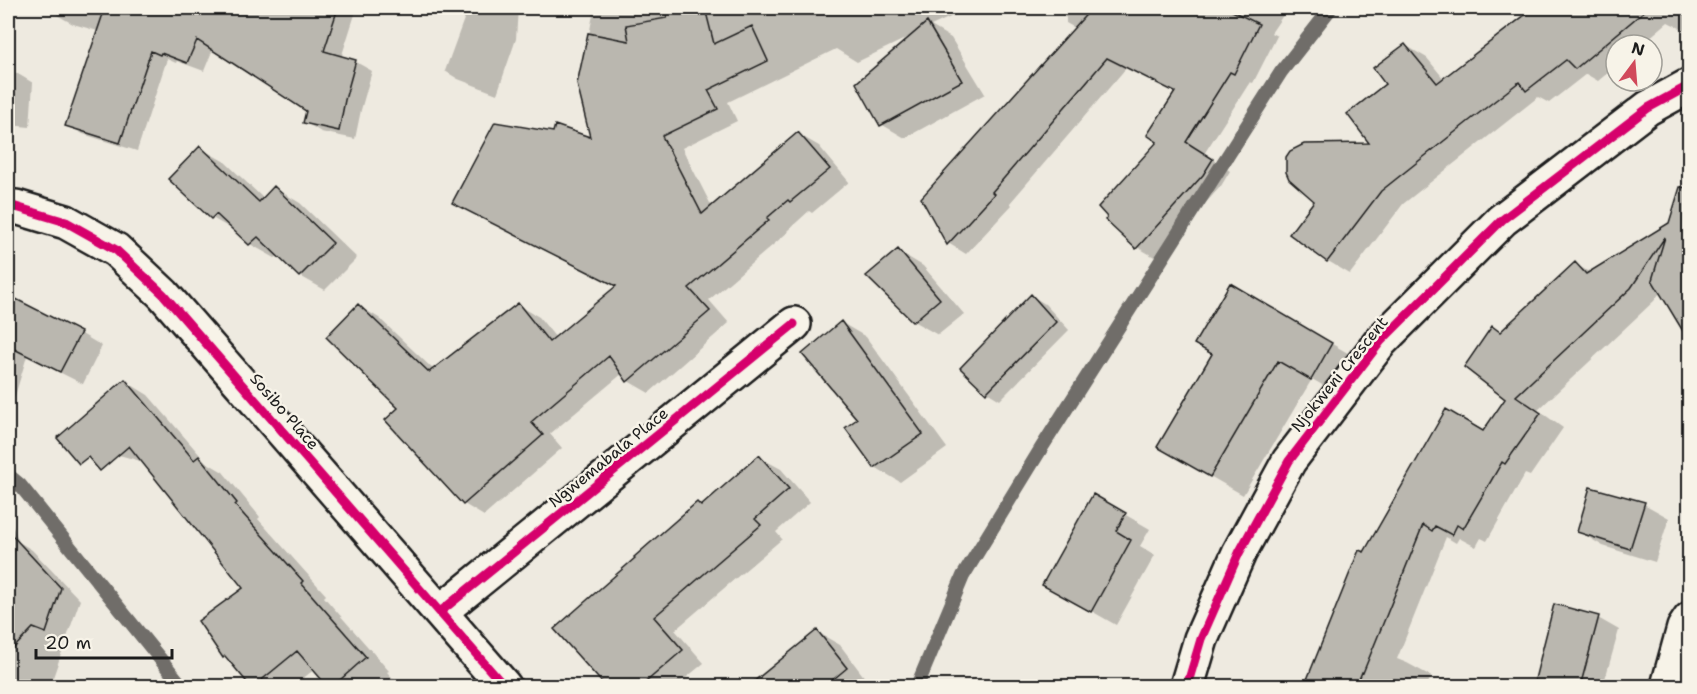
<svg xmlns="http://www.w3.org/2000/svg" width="1697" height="694" font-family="'Shantell Sans',sans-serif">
	<rect width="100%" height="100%" fill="#eeeae0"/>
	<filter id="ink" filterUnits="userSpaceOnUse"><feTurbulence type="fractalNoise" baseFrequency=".0167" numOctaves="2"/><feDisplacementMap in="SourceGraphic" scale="12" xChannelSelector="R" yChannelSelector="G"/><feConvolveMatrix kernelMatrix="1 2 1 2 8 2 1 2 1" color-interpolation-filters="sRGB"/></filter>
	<g filter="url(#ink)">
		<!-- shadow -->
		<path fill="#0003" d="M59 8H357L341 58 356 62 372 71 361 110 355 139 321 132 305 122 307 111 213 49 204 71 177 61 176 63 167 59 137 151 83 134 67 125 98 31 73 24 57 15Z
			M468 8H518L516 39 497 94 458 79 445 71Z
			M591 8H975L963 15 959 13 931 26 951 38 985 94 905 138 881 124 911 36 857 62 836 49 728 102 737 121 682 148 712 207 798 134 819 146 849 182 812 213 809 211 787 231 788 232 709 300 729 323 649 393 628 381 623 373 550 434 562 448 484 516 464 504 401 408 359 306 379 318 434 370 518 305 539 317 556 338 618 287 475 214 592 140 579 84 593 15Z
			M1057 8H1146L1156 15 1160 8H1288L1271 33 1277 36 1253 83 1250 82 1204 154 1230 171 1221 186 1156 258 1137 247 1160 142 1177 93 1127 67 1010 203 1012 205 966 254 948 243 1075 28 1066 23V18Z
			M1537 8H1690V33L1668 22 1641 45H1616V66L1598 81 1586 74 1549 103 1538 97 1403 204 1350 274 1328 261 1372 144 1387 84 1405 45 1427 58 1444 79Z
			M8 68 33 83 30 127 8 125Z
			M200 148 225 162 264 199 275 188 300 203 357 258 325 290 300 276 279 255 275 258 250 244 237 232 212 218Z
			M1690 213V316L1669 304 1664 297 1659 294 1654 301 1538 410 1563 428 1530 476 1525 474 1487 541 1481 538 1476 547 1459 538 1456 543 1446 537 1397 659 1407 663 1431 676 1427 686H1304L1365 554 1484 433 1507 399 1501 333 1575 264 1591 273Z
			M898 251 923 266 964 314 938 335 913 321Z
			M1230 285 1365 363 1345 398 1312 379 1243 495 1159 447 1214 354Z
			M1032 296 1045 304 1069 330 1000 400 987 392Z
			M8 301 80 333 102 346 83 384 27 356 11 409 8 408Z
			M842 323 866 337 947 448 900 482 875 467 859 419Z
			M125 381 148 395 206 462 223 472 260 517 258 519 326 595 324 597 389 671 387 672 400 686H330L315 669 293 686H253L230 659 224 656 246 588 144 462 87 446Z
			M759 457 781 469 810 502 776 532 782 539 675 630 704 663 676 686H608L698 504 703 507Z
			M1093 496 1150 529 1140 546 1155 555 1116 625 1044 584Z
			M1644 504 1669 518 1655 562 1603 546 1578 531Z
			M8 515 19 542 32 550 80 600 50 686H8Z
			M1555 606 1598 618 1619 630 1603 686H1533Z
			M817 632 840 645 868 682 862 686H750Z"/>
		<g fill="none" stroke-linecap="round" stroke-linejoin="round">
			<!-- stream -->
			<path stroke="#6f6d69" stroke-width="14" d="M8 475 20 485 182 686
				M917 686 963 576 1042 447 1281 72 1331 8"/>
		</g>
		<!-- building -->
		<path fill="#bab7af" stroke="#1c1c1c" stroke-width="1.5" d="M105 8H338L324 51 356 60 345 100 339 131 303 123 306 111 197 40 187 63 161 53 160 55 151 51 120 143 65 126Z
			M665 8H705L714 44 752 26 768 61 708 90 718 109 662 136 702 214 798 132 830 169 790 202 788 200 767 218 769 220 689 288 710 311 627 382 609 356 531 422 543 435 463 505 385 420 398 408 326 337 358 304 429 372 518 303 549 342 616 286 452 203 495 122 553 132 555 125 590 137 577 84 588 33 629 41 626 25 667 18Z
			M1092 8H1226L1259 24 1234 74 1230 72 1186 142 1213 159 1203 175 1136 249 1105 220 1107 217 1098 207 1157 142 1147 135 1175 92 1107 58 992 192 994 194 947 245 921 198Z
			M1534 8H1648L1575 69 1566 60 1526 91 1519 82 1469 121 1381 191 1327 262 1289 234 1314 201 1289 179 1286 172V157L1290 151 1304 144 1369 143 1347 114 1385 84 1373 68 1405 44 1437 83Z
			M927 22 962 81 880 126 856 83Z
			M200 146 259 202 274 186 333 243 299 277 258 237 249 245 216 214 211 219 168 179Z
			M1680 187 1689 188V341L1652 280 1665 237 1631 288 1516 396 1541 413 1505 464 1502 462 1463 529 1457 525 1452 535 1435 526 1432 531 1423 525 1363 673 1362 672 1356 687H1304L1359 550 1364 552 1446 409 1483 431 1505 399 1464 367 1492 326 1500 332 1575 262 1586 274 1669 223Z
			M898 249 940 299 913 322 866 276Z
			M1230 283 1332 343 1311 380 1278 361 1210 477 1157 447 1212 354 1194 344Z
			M1031 294 1056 322 986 393 960 368Z
			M8 295 81 332 60 372 8 346Z
			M841 321 923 434 874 468 845 428 857 419 802 354Z
			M125 379 194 460 199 456 237 503 235 505 303 581 301 583 366 657 332 687H328L297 651 253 687H251L225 656 223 658 198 621 243 588 129 446 100 471 88 457 79 464 57 438Z
			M759 455 789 489 755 519 761 525 654 617 683 650 640 687H606L554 629 635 558 634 557 697 502 701 506Z
			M1590 487 1645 502 1630 549 1577 532Z
			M1093 494 1126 513 1116 531 1131 540 1091 612 1042 585Z
			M8 531 61 588 46 633 33 628 8 654Z
			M1554 604 1599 616 1580 687H1533Z
			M817 630 847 668 824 687H747Z"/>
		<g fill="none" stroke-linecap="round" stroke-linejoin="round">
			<defs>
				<path id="minor" d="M8 206 16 207 66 222 116 250 163 294 504 686
					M440 612 794 324
					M1187 686 1201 639 1239 553 1289 461 1381 341 1502 220 1648 108 1690 85
					M1668 686 1684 628 1690 619"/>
			</defs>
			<!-- minor casing -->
			<use href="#minor" stroke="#1c1c1c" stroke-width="38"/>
			<!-- minor -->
			<use href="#minor" stroke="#f7f3e8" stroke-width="33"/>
			<defs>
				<path id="cycleway" d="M8 206 16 207 66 222 116 250 163 294 504 686
					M440 612 794 324
					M1187 686 1201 639 1239 553 1289 461 1381 341 1502 220 1648 108 1690 85"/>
			</defs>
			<!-- cycleway casing -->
			<use href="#cycleway" stroke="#f7f3e8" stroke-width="13"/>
			<!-- cycleway -->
			<use href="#cycleway" stroke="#d6006c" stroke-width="9"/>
		</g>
	</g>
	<g text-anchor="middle" stroke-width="5" stroke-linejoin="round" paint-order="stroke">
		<!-- street labels -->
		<g font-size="16" fill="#1c1c1c" stroke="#f7f3e8">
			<text transform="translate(1339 374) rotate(-51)" y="6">Njokweni Crescent</text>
			<text transform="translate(285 411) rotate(49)" y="6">Sosibo Place</text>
			<text transform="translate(608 457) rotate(-39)" y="6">Ngwemabala Place</text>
		</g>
	</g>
	<!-- margin -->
	<rect width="1697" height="694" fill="none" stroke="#f7f3e8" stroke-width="30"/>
	<rect x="15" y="15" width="1667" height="664" fill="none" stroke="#1c1c1c" stroke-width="2" filter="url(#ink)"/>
	<!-- north arrow -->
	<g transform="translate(1634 63) rotate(16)"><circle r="28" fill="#f7f3e8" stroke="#9f9d96" stroke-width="1.5"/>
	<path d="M0-4.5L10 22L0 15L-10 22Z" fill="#d1495b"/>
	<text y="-9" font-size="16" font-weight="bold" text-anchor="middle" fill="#1c1c1c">N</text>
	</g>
	<!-- scale -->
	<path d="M36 649v9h136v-9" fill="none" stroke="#1c1c1c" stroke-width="3"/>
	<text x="45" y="649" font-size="18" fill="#1c1c1c" stroke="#f7f3e8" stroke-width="4.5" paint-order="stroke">20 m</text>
</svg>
